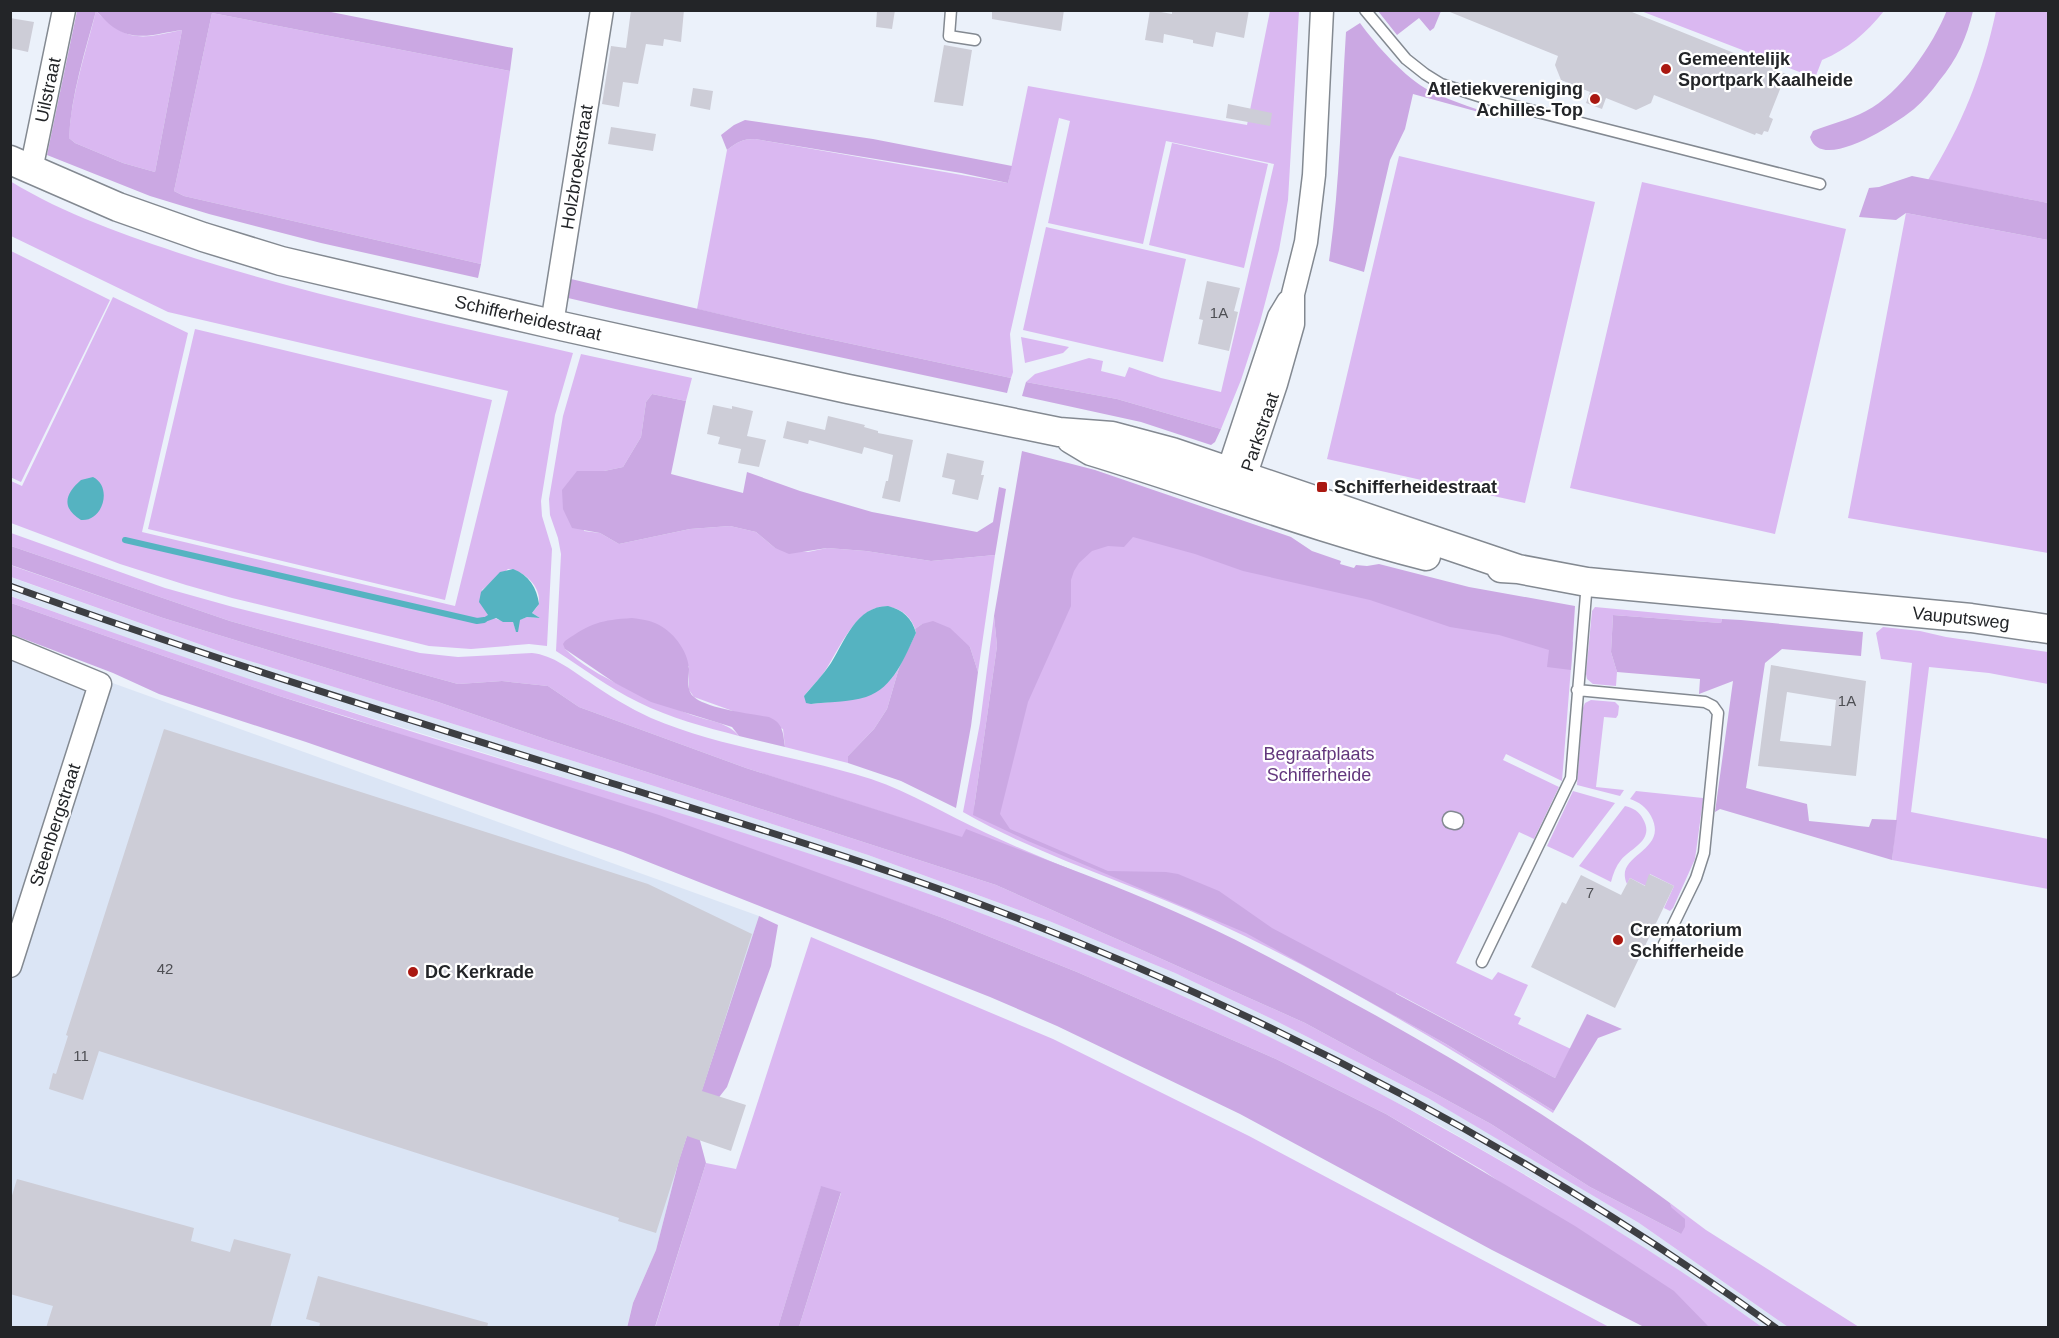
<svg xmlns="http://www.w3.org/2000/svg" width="2059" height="1338" font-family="Arial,sans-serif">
	<rect width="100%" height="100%" fill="#ebf1fa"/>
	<!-- built -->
	<path fill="#dbe5f5" d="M10 577 227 654 654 786 868 855 1049 921 1175 973 1272 1019 1428 1098 1500 1140 1639 1223 1788 1327H1762L1722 1299 1641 1246 1540 1183 1441 1126 1320 1062 1210 1009 1093 958 997 919 806 853 198 664 11 596Z
		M10 646 759 916 679 1160 656 1250 633 1303 627 1327H11Z"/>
	<!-- green -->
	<path fill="#dab8f1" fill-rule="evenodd" d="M96 11C129 43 140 39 182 30L155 172 123 163 75 143 69 138C71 95 86 52 96 11Z
		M1270 11H1299L1288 200 1279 250 1260 322 1241 380 1221 429 1117 399 1026 382 1035 374 1089 358 1103 361 1101 371 1125 377 1129 367 1161 378 1221 392 1274 164 1166 141 1143 244 1048 223 1070 121 1059 118 1010 334 1013 372 1011 378 796 332 697 309 727 150C737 142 743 139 755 139L1008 183 1028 86 1247 125Z
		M1641 11H1884C1866 33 1848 49 1822 60L1815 78Z
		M1996 11H2048V203L1928 180C1962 125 1983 73 1996 11Z
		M212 13 510 71 481 264 184 196 174 191Z
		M1172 143 1268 164 1244 268 1149 245Z
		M1399 156 1595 202 1525 503 1327 459Z
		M10 181C67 216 131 237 194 258 318 297 446 324 573 353L555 415 541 501 542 516 552 549 547 646 529 644 471 649 429 646 232 598 186 585 120 564 11 523V481L22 486 113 297 188 333 142 532 455 606 508 391 168 312 11 236ZM508 569C522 569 544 588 538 605 537 608 534 610 532 613L540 618 527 617 519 620 516 631 513 622 499 620 488 615 482 590Z
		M1642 182 1846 229 1775 534 1570 488Z
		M1906 213 2048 240V553L1848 518Z
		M1046 227 1186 259 1163 362 1023 330Z
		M11 251 110 300 21 482 10 477Z
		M195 329 492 400 445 600 148 529Z
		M1021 337 1069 347 1063 353 1025 363Z
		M581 354 692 378 686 401 652 394 646 402 641 437 623 467 604 471 577 472 584 531 600 533 619 544 690 529 730 526 756 532 775 548 808 552 827 548 866 551 931 561 995 555 978 672 970 647 922 624 915 629C912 620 906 613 897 609 861 594 840 648 825 671 819 680 811 687 804 696L811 704C846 700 878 702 899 668L887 709 874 729 848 756V763L785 747 783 729 694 697 689 690V666L565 649C594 678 651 699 689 714 706 721 727 721 739 736 705 727 670 718 638 702 609 688 583 668 556 651L561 554 558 538 550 515 549 499 563 416Z
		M1050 480 1573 642 1562 781 1506 754 1503 760 1559 787 1534 839 1519 832 1456 963 1492 980 1498 972 1528 985 1514 1015 1521 1018 1518 1024 1571 1049 1555 1078 1396 993V1016L1446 1044 1554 1111 1553 1113C1445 1045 1334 977 1217 923 1134 884 1043 858 963 812L980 723 994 616 997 646 974 808Z
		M11 533 165 588 233 607 420 653 458 657 532 653C553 655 571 670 588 681 608 695 629 708 651 718 721 748 799 756 871 779 912 793 947 815 986 833 1018 848 1050 861 1082 874L966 830 963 838 746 768 579 707 548 686 502 681 458 684 230 621 11 546Z
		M10 565 163 618 438 702 548 740 996 885 1305 1023 1491 1124 1590 1187 1681 1234 1670 1203 1706 1230 1859 1327H1788L1639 1223 1428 1098 1272 1019 1175 973 1049 921 868 855 654 786 227 654 11 577Z
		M10 596C143 644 276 689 410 731 605 792 803 846 994 918 1165 982 1329 1062 1487 1153 1581 1207 1674 1264 1762 1327H1709L1484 1171 1386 1114 1276 1059 1077 972 943 918 844 883 348 717 279 696 11 603Z
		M1595 607 1722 619 1721 623 1613 615 1611 652 1617 672 1616 686 1593 684 1587 679 1586 674 1592 611Z
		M1883 627 1920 631 1946 637 2048 652V684L1989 673 1929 667 1911 812 2048 839V889L1892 860 1912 663 1881 659 1876 633Z
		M1591 700 1615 702 1619 706 1618 715 1616 718 1604 717 1596 787 1624 790 1620 796 1577 785 1583 708 1585 703Z
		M1573 791 1615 803 1573 858 1547 846Z
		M1636 791 1703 798V800L1695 859 1673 908 1670 911 1664 908 1674 886 1650 874 1646 886 1630 878 1627 884C1613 854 1670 852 1651 816 1646 807 1639 802 1630 799Z
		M1625 806C1633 808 1639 811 1643 819 1655 840 1632 847 1621 860 1616 866 1613 874 1611 882L1579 866Z
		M811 937 1053 1039 1249 1136 1609 1327H799L841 1193 821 1187 778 1327 655 1328 706 1163 736 1169Z"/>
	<!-- forest -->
	<path fill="#cba8e3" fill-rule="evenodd" d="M1947 10 1973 11C1967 37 1957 60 1939 81 1932 91 1923 101 1914 109 1898 122 1821 174 1810 137L1813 131C1830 124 1849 120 1866 111 1900 94 1933 45 1947 10Z
		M77 11H326L513 48 510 71 212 13 174 191 184 196 481 264 478 278 321 243 209 214 150 196 47 155ZM96 11C102 16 107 23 113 27 136 43 158 33 182 30L155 172 123 163 75 143 69 138C71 95 85 52 96 11Z
		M1378 11H1441L1434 28 1430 31 1419 18 1397 35Z
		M1360 23C1376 45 1405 78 1430 91 1453 102 1480 110 1504 119L1413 94 1405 129 1390 160 1364 272 1329 261C1340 185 1341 109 1346 32Z
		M745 120 873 139 1012 166 1008 183 961 173 755 139C743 139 737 142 727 150L721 135 734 125Z
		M1912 176 2048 203V240L1906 213 1896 220 1859 217 1869 188 1879 187Z
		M571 279 796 332 1011 378 1007 393 624 311 568 298Z
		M1026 382 1117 399 1221 429 1215 442 1211 445 1141 422 1022 396Z
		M652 394 686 401 671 474 743 493 747 472 800 491 872 512 977 532 993 522 999 487 1006 489 995 555 931 561 866 551 827 548 789 554 775 548 756 532 730 526 690 529 619 544 600 533 572 528 563 509 562 490 577 471H604L623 467 641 437 646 402Z
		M1022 451 1095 470 1291 537 1312 551 1341 561 1340 564 1354 568 1356 565 1367 566 1379 564 1469 587 1575 606 1571 670 1547 667 1549 650 1499 635 1450 627 1370 600 1243 571 1195 554 1133 537 1124 547 1108 546 1092 551 1079 563 1074 571 1071 580V606L1028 702 1000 814 1010 829 1108 871 1166 872 1178 874 1219 891 1272 928 1555 1078 1587 1014 1622 1029 1598 1038 1554 1111 1446 1044 1246 933 1028 841 973 815 997 646 994 616Z
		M11 546 230 621 458 684 502 681 548 686 579 707 746 768 962 837 966 829C1043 859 1123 887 1198 922 1259 950 1317 983 1375 1015 1477 1072 1576 1133 1670 1203L1672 1208 1685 1219V1227L1681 1234 1590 1187 1491 1124 1305 1023 996 885 548 740 438 702 163 618 11 565Z
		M11 603 279 696 659 815 943 918 1077 972 1276 1059 1386 1114 1575 1226 1674 1291 1709 1327H1644L1492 1250 1240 1114 1057 1026 990 997 623 852 306 742 159 694 113 673 11 634Z
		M1613 615 1721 623 1722 619 1741 620 1863 632 1861 656 1782 649 1765 663 1746 788 1807 804 1809 821 1869 827 1872 819 1897 820 1892 860 1720 809 1715 812 1733 681 1699 694 1700 679 1617 672 1611 652Z
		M632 618C639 619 648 620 655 623 672 630 688 650 689 669 689 678 686 689 693 696 704 708 751 714 769 717 783 723 783 732 785 747L739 736 732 727 651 702 615 683 565 649 563 644 565 641C591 623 601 620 632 618Z
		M933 621 950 628 970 647 978 672 971 726 956 808 901 781 848 763V756L874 729 887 709 899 668 916 633 915 629 922 624Z
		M759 916 778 925 771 966 727 1087 706 1114 698 1133 706 1163 655 1327 627 1328 633 1303 656 1250 679 1160Z
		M821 1186 841 1192 799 1327H778Z"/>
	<!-- water -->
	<path fill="#55b3c1" d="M93 477C113 487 103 522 81 520 60 507 66 493 81 480Z
		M513 569C529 575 537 588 539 604L532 613 540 618 527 617 520 620 518 632H516L513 622H503L496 618 485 622 483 618 488 615 479 602 481 592 500 572Z
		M888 606C903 610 912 618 916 633 905 656 894 688 866 697 849 702 828 702 811 704L806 703 804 696C813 685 823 675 831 663 845 641 856 606 888 606Z"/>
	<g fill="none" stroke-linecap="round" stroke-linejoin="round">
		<!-- stream -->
		<path stroke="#55b3c1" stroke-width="6" d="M125 540 477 621 484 620"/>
	</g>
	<!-- building -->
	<path fill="#cdcdd7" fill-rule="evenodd" d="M631 10H684L681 42 664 39 663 46 646 44 638 84 623 82 619 107 602 104 611 46 626 48Z
		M877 10H895L892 29 876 27Z
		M992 10H1064L1061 31 992 19Z
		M1150 10 1172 14V10H1249L1244 38 1216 32 1213 47 1193 43V40L1164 34 1163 43 1145 40Z
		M1445 10H1627L1786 74 1769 117 1773 119 1768 132 1764 131 1762 135 1756 133 1755 135 1654 95 1651 103 1636 110 1606 98 1602 109 1586 103 1590 92 1561 80 1555 65 1558 56Z
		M10 18 34 22 28 52 10 48Z
		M944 45 972 50 963 106 934 102Z
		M693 88 713 91 710 110 690 106Z
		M1228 104 1272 113 1270 126 1226 118Z
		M611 127 656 134 653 151 608 144Z
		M1207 281 1240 288 1234 311 1238 312 1229 351 1198 344 1203 320 1199 319Z
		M713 405 732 409V406L753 411 747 436 766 440 759 467 738 463 741 449 718 444 720 437 707 434Z
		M828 416 865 425 864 427 878 431V433L913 440 900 502 882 498 886 481H888L893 455 864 447 862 454 809 440 808 444 783 438 787 421 825 430Z
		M947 453 984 461 981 475H984L978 500 952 494 955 480 942 477Z
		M1771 665 1866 681 1856 776 1758 766ZM1787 692 1836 700 1831 746 1780 741Z
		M164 729 648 884 752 934 702 1091 746 1105 731 1151 687 1136 656 1233 618 1221 619 1218 99 1051 83 1100 49 1089 53 1073 56 1074 68 1036 66 1035Z
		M1649 874 1674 886 1615 1008 1531 967 1562 902 1566 904 1581 875 1621 895 1630 878 1645 886Z
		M17 1179 194 1228 191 1241 230 1252 234 1239 291 1254 270 1328H46L53 1306 10 1294V1202Z
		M318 1276 488 1323 487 1328H319L320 1323 306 1319Z"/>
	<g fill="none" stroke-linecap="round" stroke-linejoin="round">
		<defs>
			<path id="service" d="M951 10 949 36 975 40
				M1365 10 1406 59 1425 74 1441 84 1491 100 1820 184
				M1577 690 1705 702 1713 706 1718 713 1704 853 1696 878 1661 950
				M1482 962 1571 778 1587 582"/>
			<path id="pedestrian" d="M1451 820 1455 821"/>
			<path id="minor" d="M31 170 64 10
				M552 324 602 10
				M1230 487 1228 471 1232 459 1279 317 1288 302
				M1235 490 1245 477 1276 384 1293 324V294L1306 242 1314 175 1322 10
				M10 647 100 684 10 966"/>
			<path id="tertiary" d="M10 160 118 207 203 237 281 261 552 324 848 389 1059 432 1112 436 1172 452 1518 569
				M1071 439 1091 451C1203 485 1312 527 1426 556
				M1501 568 1518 569 1587 582 1971 618 2048 629"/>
		</defs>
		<!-- service casing -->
		<use href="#service" stroke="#838991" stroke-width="13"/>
		<!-- pedestrian casing -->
		<use href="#pedestrian" stroke="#838991" stroke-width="19"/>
		<!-- minor casing -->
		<use href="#minor" stroke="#838991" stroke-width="25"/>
		<!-- tertiary casing -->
		<use href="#tertiary" stroke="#838991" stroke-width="31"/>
		<!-- service -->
		<use href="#service" stroke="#fff" stroke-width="10"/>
		<!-- pedestrian -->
		<use href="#pedestrian" stroke="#fff" stroke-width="16"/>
		<!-- minor -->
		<use href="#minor" stroke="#fff" stroke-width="22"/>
		<!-- tertiary -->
		<use href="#tertiary" stroke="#fff" stroke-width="28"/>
		<defs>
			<path id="rail" d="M10 586C208 658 408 719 608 782 737 822 867 861 993 909 1270 1014 1535 1154 1776 1328"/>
		</defs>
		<!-- rail casing -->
		<use href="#rail" stroke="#3d3f43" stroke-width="7"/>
		<!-- rail -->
		<use href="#rail" stroke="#fff" stroke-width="4.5" stroke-dasharray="14" stroke-linecap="butt"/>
	</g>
	<!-- markers -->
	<g fill="#aa1811" stroke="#fff" stroke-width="2">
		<circle cx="1666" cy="69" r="6"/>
		<circle cx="1595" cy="99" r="6"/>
		<rect x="1316" y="481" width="12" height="12" rx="3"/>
		<circle cx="1618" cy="940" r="6"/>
		<circle cx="413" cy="972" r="6"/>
	</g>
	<g text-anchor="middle" stroke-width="4.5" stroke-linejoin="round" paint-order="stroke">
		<!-- number labels -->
		<g font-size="15" fill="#4e4f54">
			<text x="1219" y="318">1A</text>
			<text x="1847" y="706">1A</text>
			<text x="1590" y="898">7</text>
			<text x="165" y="974">42</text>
			<text x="81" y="1061">11</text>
		</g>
		<!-- poi labels -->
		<g font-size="18" font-weight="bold" fill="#232528" stroke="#fff" text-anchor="start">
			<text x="1678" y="65">Gemeentelijk<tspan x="1678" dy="21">Sportpark Kaalheide</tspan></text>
			<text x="1583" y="95" text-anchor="end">Atletiekvereniging<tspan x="1583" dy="21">Achilles-Top</tspan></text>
			<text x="1334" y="493">Schifferheidestraat</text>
			<text x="1630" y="936">Crematorium<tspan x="1630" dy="21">Schifferheide</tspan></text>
			<text x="425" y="978">DC Kerkrade</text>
		</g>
		<!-- street labels -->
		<g font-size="18" fill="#232528" stroke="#fff">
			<text transform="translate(48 90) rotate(-78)" y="6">Uilstraat</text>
			<text transform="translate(577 167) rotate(-81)" y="6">Holzbroekstraat</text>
			<text transform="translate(528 318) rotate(13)" y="6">Schifferheidestraat</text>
			<text transform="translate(1260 432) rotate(-71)" y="6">Parkstraat</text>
			<text transform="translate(1961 618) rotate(6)" y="6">Vauputsweg</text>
			<text transform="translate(55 825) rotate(-72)" y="6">Steenbergstraat</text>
		</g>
		<!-- park labels -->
		<g font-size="18" fill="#63377d" stroke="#fff">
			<text x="1319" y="760">Begraafplaats<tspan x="1319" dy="21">Schifferheide</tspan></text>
		</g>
	</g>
	<!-- border -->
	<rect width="2059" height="1338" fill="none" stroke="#232528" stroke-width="24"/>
</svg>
